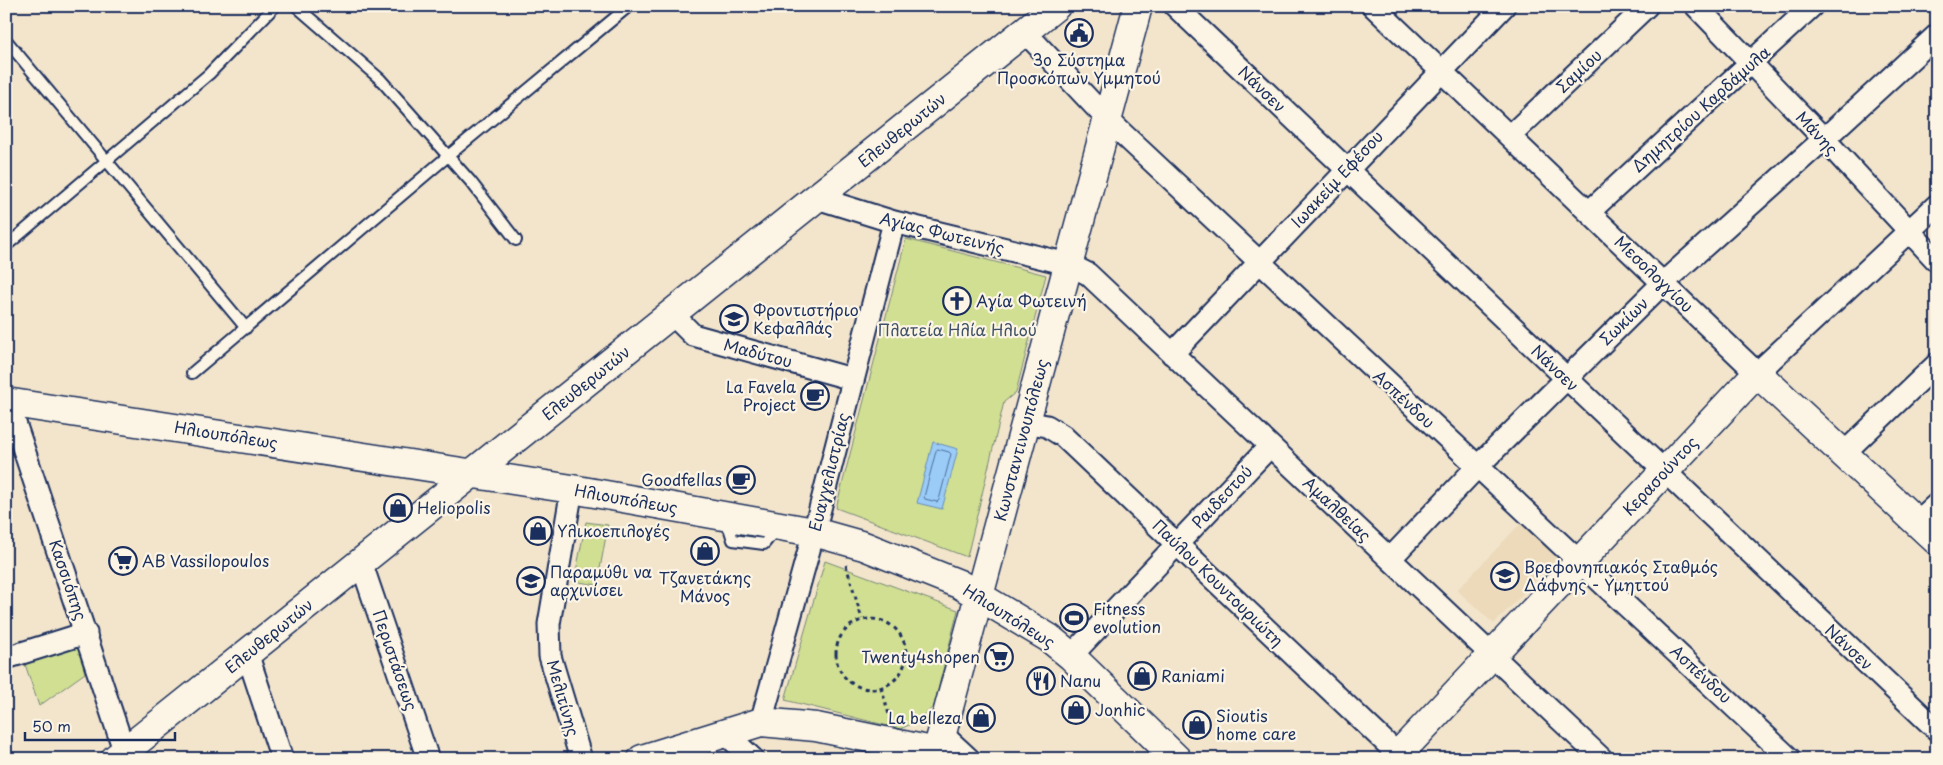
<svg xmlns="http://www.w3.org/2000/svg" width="1943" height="765" font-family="'Playpen Sans',sans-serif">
	<rect width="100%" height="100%" fill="#f3e5cc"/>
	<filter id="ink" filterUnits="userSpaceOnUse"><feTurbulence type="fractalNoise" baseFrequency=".02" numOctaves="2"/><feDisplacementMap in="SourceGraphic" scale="10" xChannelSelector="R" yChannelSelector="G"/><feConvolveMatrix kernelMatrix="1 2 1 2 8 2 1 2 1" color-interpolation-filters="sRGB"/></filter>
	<g filter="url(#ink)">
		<!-- built -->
		<path fill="#ecdaba" d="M1521 523 1557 558 1494 624 1457 590Z"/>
		<!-- green -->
		<path fill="#d1df92" stroke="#768778" d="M906 239 1046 275 1016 392 1004 402 967 557 836 508Z
			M586 522 608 525 597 585 574 581Z
			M825 561 958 610 934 706 918 721 900 729 785 700Z
			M77 643 85 673 39 706 24 661Z"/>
		<!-- water -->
		<path fill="#9accf7" stroke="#678dba" d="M933 442 958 449 942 509 917 503Z"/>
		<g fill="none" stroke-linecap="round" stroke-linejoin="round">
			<!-- shore -->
			<path stroke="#4e6e9b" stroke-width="1" d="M938 449 949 452 951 454 939 500 937 502 925 499 924 497 936 451Z"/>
			<defs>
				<path id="lane" d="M296 6 380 79 471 182 516 240
					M6 40 246 328
					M6 246 209 74 275 6
					M192 373 448 156 629 6
					M726 518 733 540 764 544 776 529"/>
				<path id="street" d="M1175 6 1937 730
					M1373 6 1757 373 1937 205
					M1696 6 1824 139 1937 261
					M1025 32 1107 119 1790 759
					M1510 136 1647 6
					M817 198 894 222 1068 264 1088 274 1602 759
					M1589 212 1812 6
					M672 314 693 335 852 379
					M1172 354 1504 6
					M8 402 127 759
					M1026 422 1047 426 1063 436 1403 759
					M1843 454 1937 364
					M572 489 549 624 550 656 581 759
					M1917 522 1937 504
					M1390 559 1477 467 1664 282 1824 139 1937 35
					M361 562 428 759
					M247 653 282 759
					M1071 656 1270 446
					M6 658 86 633
					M761 722 814 532 894 222
					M724 732 753 759
					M942 734 969 759"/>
				<path id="secondary" d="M6 402 572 489 814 532 864 546 959 584 1049 638 1071 656 1177 759
					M115 759 1056 6
					M642 759 761 722 816 727 937 752
					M935 759 1138 6
					M1394 759 1757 373 1937 541"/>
			</defs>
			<!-- lane casing -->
			<use href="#lane" stroke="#1b2f5e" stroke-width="14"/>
			<!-- street casing -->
			<use href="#street" stroke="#1b2f5e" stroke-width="25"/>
			<!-- secondary casing -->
			<use href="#secondary" stroke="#1b2f5e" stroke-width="31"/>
			<!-- path -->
			<path stroke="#1b2f5e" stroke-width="3" stroke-dasharray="4 4" stroke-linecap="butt" d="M846 565 862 619
				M836 654a35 35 0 1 1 70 0a35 35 0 1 1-70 0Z
				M881 687 890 718"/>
			<!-- lane -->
			<use href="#lane" stroke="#fcf5e5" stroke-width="10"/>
			<!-- street -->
			<use href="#street" stroke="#fcf5e5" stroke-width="21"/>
			<!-- secondary -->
			<use href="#secondary" stroke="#fcf5e5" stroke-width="28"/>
		</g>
	</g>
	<!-- icons -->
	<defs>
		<symbol id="civic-ring" viewBox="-11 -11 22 22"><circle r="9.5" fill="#fcf5e5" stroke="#1b2f5e" stroke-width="1.5"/><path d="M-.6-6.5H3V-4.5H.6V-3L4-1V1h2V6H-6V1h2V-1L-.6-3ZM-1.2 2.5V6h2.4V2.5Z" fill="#1b2f5e"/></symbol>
		<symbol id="church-ring" viewBox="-11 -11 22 22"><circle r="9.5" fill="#fcf5e5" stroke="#1b2f5e" stroke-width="1.5"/><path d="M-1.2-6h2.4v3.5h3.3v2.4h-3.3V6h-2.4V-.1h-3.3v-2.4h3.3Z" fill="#1b2f5e"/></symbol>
		<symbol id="school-ring" viewBox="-11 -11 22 22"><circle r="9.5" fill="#fcf5e5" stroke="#1b2f5e" stroke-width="1.5"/><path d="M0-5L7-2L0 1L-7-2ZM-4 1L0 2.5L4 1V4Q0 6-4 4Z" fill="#1b2f5e"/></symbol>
		<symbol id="cafe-ring" viewBox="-11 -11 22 22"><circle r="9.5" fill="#fcf5e5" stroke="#1b2f5e" stroke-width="1.5"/><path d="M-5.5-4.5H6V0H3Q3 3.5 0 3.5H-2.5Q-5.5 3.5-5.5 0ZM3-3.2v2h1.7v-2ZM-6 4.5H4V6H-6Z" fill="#1b2f5e"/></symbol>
		<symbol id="shop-ring" viewBox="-11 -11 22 22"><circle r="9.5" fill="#fcf5e5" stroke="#1b2f5e" stroke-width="1.5"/><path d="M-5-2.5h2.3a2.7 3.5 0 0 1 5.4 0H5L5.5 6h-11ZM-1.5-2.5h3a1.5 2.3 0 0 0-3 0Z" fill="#1b2f5e"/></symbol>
		<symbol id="supermarket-ring" viewBox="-11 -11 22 22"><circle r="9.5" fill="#fcf5e5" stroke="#1b2f5e" stroke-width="1.5"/><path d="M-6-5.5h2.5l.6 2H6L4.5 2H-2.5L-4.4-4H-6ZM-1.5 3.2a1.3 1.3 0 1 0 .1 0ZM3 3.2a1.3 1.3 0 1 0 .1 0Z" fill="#1b2f5e"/></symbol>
		<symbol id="stadium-ring" viewBox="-11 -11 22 22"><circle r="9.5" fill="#fcf5e5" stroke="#1b2f5e" stroke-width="1.5"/><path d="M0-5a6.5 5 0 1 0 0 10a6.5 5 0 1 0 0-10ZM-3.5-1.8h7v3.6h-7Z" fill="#1b2f5e"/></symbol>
		<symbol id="restaurant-ring" viewBox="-11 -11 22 22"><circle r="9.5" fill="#fcf5e5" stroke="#1b2f5e" stroke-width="1.5"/><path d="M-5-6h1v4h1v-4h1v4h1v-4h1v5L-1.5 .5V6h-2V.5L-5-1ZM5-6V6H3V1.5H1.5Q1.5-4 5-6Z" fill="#1b2f5e"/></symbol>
	</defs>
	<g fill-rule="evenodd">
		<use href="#civic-ring" x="1063" y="17" width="32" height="32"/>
		<use href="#church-ring" x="941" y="285" width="32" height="32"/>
		<use href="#school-ring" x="718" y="303" width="32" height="32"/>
		<use href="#cafe-ring" x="799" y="380" width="32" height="32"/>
		<use href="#cafe-ring" x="725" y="464" width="32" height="32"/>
		<use href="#shop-ring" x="382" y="492" width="32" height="32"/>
		<use href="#shop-ring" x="522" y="515" width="32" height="32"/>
		<use href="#shop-ring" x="689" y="535" width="32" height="32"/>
		<use href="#supermarket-ring" x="107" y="545" width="32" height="32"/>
		<use href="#school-ring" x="1489" y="560" width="32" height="32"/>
		<use href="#school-ring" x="515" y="565" width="32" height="32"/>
		<use href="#stadium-ring" x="1058" y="602" width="32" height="32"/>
		<use href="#supermarket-ring" x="983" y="641" width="32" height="32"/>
		<use href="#shop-ring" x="1126" y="660" width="32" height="32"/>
		<use href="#restaurant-ring" x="1025" y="665" width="32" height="32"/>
		<use href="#shop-ring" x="1060" y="694" width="32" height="32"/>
		<use href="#shop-ring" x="965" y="702" width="32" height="32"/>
		<use href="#shop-ring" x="1181" y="709" width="32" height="32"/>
	</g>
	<g text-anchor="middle" stroke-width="4.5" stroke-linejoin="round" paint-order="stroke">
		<!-- poi labels -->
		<g font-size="16" fill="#1b2f5e" stroke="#fcf5e5" text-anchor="start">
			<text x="1079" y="66" text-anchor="middle">3o Σύστημα<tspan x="1079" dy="18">Προσκόπων Υμμητού</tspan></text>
			<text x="976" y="307">Αγία Φωτεινή</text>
			<text x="753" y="316">Φροντιστήριο<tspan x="753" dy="18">Κεφαλλάς</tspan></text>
			<text x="796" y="393" text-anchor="end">La Favela<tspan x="796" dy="18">Project</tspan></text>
			<text x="722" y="486" text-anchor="end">Goodfellas</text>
			<text x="417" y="514">Heliopolis</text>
			<text x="557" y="537">Υλικοεπιλογές</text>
			<text x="142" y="567">AB Vassilopoulos</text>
			<text x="1524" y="573">Βρεφονηπιακός Σταθμός<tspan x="1524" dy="18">Δάφνης - Υμηττού</tspan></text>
			<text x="550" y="578">Παραμύθι να<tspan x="550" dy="18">αρχινίσει</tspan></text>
			<text x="705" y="584" text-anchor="middle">Τζανετάκης<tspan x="705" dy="18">Μάνος</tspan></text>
			<text x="1093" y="615">Fitness<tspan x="1093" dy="18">evolution</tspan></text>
			<text x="980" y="663" text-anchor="end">Twenty4shopen</text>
			<text x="1161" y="682">Raniami</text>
			<text x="1060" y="687">Nanu</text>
			<text x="1095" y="716">Jonhic</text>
			<text x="1216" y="722">Sioutis<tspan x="1216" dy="18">home care</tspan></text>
			<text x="962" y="724" text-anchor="end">La belleza</text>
		</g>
		<!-- street labels -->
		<g font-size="16" fill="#1b2f5e" stroke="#fcf5e5">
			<text transform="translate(1579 71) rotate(-43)" y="6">Σαμίου</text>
			<text transform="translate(1262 89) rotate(44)" y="6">Νάνσεν</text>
			<text transform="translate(1701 109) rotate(-42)" y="6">Δημητρίου Καρδάμυλα</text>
			<text transform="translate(902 130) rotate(-39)" y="6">Ελευθερωτών</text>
			<text transform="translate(1817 133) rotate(47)" y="6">Μάνης</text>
			<text transform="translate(1337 179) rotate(-47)" y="6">Ιωακείμ Εφέσου</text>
			<text transform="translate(942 233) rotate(14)" y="6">Αγίας Φωτεινής</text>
			<text transform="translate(1654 274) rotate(44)" y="6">Μεσολογγίου</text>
			<text transform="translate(1624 321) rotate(-44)" y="6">Σωκίων</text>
			<text transform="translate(758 353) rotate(15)" y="6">Μαδύτου</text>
			<text transform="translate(1555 368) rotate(44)" y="6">Νάνσεν</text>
			<text transform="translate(586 383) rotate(-39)" y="6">Ελευθερωτών</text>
			<text transform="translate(1404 399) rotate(43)" y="6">Ασπένδου</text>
			<text transform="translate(226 435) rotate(9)" y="6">Ηλιουπόλεως</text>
			<text transform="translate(1021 440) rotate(-75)" y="6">Κωνσταντινουπόλεως</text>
			<text transform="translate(829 472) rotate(-76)" y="6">Ευαγγελιστρίας</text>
			<text transform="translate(1660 476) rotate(-47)" y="6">Κερασούντος</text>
			<text transform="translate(1222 497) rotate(-47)" y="6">Ραιδεστού</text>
			<text transform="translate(626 499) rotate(10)" y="6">Ηλιουπόλεως</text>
			<text transform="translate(1337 509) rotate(43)" y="6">Αμαλθείας</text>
			<text transform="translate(68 580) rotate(71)" y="6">Κασσιόπης</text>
			<text transform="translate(1218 583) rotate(44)" y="6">Παύλου Κουντουριώτη</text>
			<text transform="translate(1009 616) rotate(32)" y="6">Ηλιουπόλεως</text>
			<text transform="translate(269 636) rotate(-39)" y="6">Ελευθερωτών</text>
			<text transform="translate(1849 647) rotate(43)" y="6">Νάνσεν</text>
			<text transform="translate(395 660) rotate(71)" y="6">Περιστάσεως</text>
			<text transform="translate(1701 674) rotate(43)" y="6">Ασπένδου</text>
			<text transform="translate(563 698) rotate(74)" y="6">Μελιτίνης</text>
		</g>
		<!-- park labels -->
		<g font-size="16" fill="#3f5268" stroke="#fcf5e5">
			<text x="957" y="336">Πλατεία Ηλία Ηλιού</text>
		</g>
	</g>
	<!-- margin -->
	<rect width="1943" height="765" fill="none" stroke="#fcf5e5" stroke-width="25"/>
	<rect x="12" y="12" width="1918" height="740" fill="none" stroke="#1b2f5e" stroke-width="2" filter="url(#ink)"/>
	<!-- scale -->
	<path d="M25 732v8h150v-8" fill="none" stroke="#1b2f5e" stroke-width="2.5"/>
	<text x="32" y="732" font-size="15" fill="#1b2f5e" stroke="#fcf5e5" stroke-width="4" paint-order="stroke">50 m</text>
</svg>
